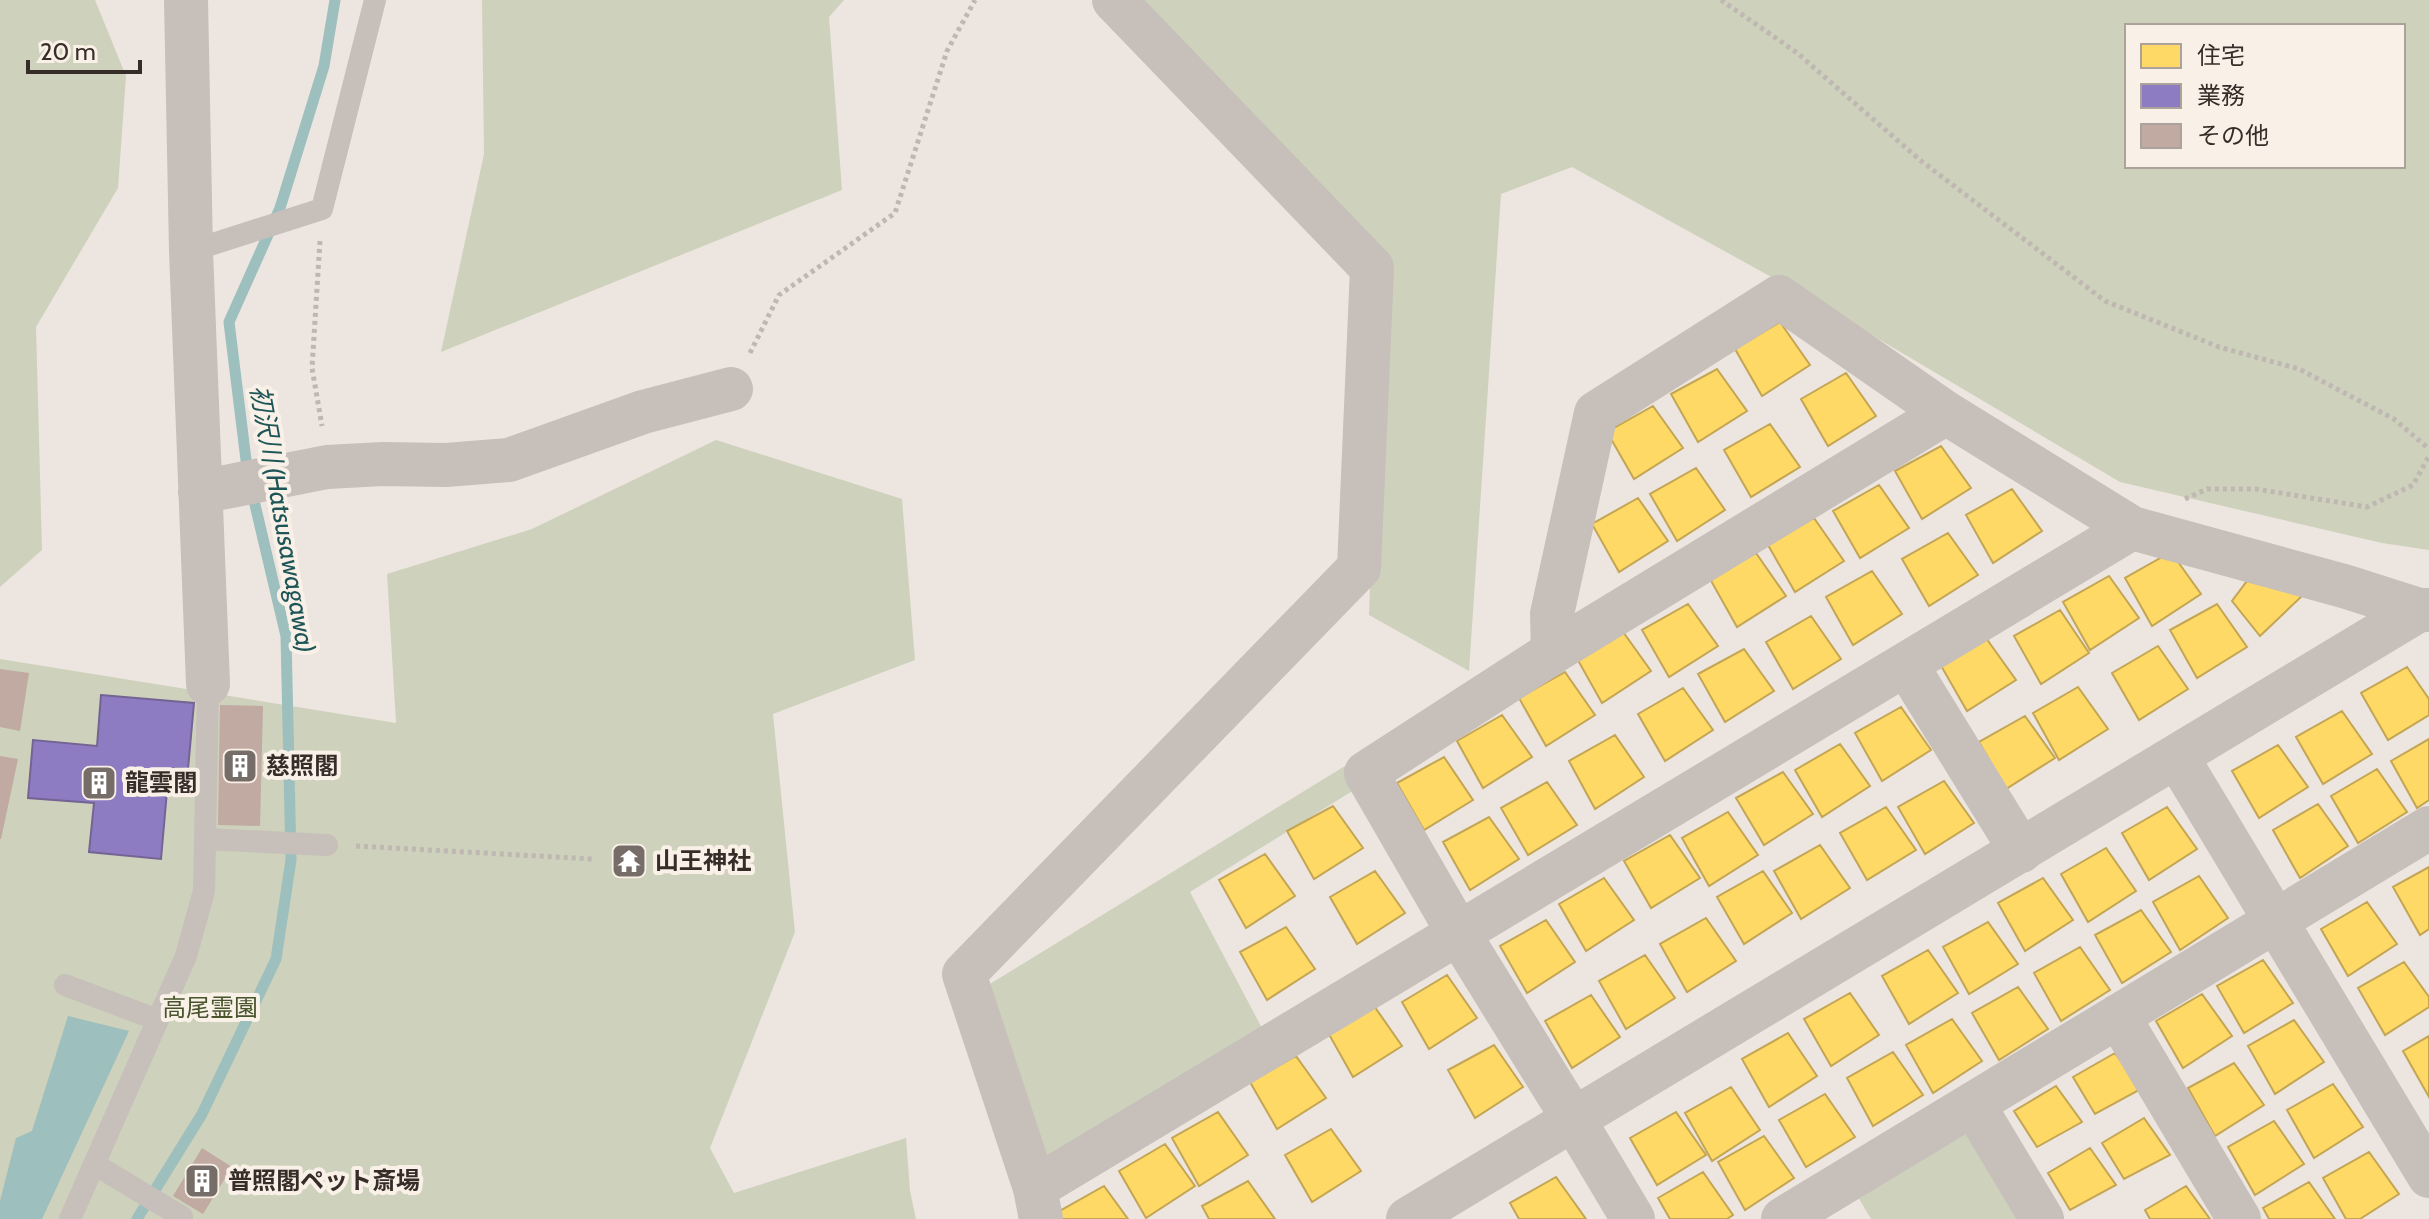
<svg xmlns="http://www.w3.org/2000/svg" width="2429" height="1219" font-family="Cabin,'Noto Sans JP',sans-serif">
	<rect width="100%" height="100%" fill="#ede6e0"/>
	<!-- green -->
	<path fill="#ced1bb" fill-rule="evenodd" d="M0 0H95L126 76 118 188 36 327 42 550 0 587Z
		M482 0H844L829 17 842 190 441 352 484 154Z
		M1128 0H2429V550L2382 543 2120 482 1804 295 1572 167 1501 194 1469 671 1369 615 1382 261ZM2127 26H2403V166H2127Z
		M716 440 902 499 915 660 773 714 795 932 710 1148 734 1193 906 1138 910 1191 916 1219H0V659L396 723 387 574 532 529Z
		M1358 758 1370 780 1190 892 1272 1047 1035 1188 972 995Z
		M1977 1124 2035 1219H1871L1858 1197Z"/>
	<!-- water -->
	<path fill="#9dbfbd" d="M68 1016 129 1031 42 1219H0V1201L16 1138 32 1131Z"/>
	<!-- homes -->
	<path fill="#ffd966" stroke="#c3a553" stroke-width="2" d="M1780 322 1810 365 1762 396 1735 349Z
		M1717 369 1747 411 1698 442 1671 394Z
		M1846 373 1876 416 1828 446 1801 399Z
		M1653 406 1683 448 1634 479 1607 432Z
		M1770 424 1800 467 1751 497 1724 450Z
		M1941 446 1971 488 1922 519 1895 471Z
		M1696 468 1725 510 1677 541 1650 494Z
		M1879 485 1909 528 1860 558 1833 511Z
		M2012 489 2042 531 1993 563 1966 515Z
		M1638 498 1668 541 1619 572 1592 524Z
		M1814 518 1844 561 1795 592 1768 545Z
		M1948 533 1978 575 1929 606 1902 559Z
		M2171 552 2201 594 2152 626 2125 578Z
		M1756 553 1786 596 1737 627 1710 579Z
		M1872 571 1902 614 1853 645 1826 597Z
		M2109 576 2139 618 2090 650 2063 602Z
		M2247 581 2303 595 2260 636 2232 601Z
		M1688 604 1718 646 1669 677 1642 630Z
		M2217 604 2247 647 2197 678 2170 630Z
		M2060 610 2089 653 2041 684 2014 636Z
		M1811 616 1841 659 1793 689 1766 642Z
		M1621 629 1651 671 1602 703 1575 655Z
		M1986 638 2016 680 1967 711 1940 664Z
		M2158 646 2188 689 2139 720 2112 673Z
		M1744 649 1774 691 1725 722 1698 674Z
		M2407 667 2429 699V715L2388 740 2361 693Z
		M1565 672 1595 715 1546 746 1519 698Z
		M2078 687 2108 729 2059 760 2033 713Z
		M1683 688 1713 730 1665 761 1638 714Z
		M1901 707 1931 750 1882 781 1855 733Z
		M2342 711 2372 754 2323 784 2296 737Z
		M1502 715 1532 757 1483 788 1457 741Z
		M2025 716 2055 758 2006 789 1979 742Z
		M1615 735 1644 777 1595 809 1569 761Z
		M2429 739V800L2417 808 2391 761Z
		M1840 744 1870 786 1822 817 1795 770Z
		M2278 745 2308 787 2259 818 2232 771Z
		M1444 757 1473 800 1424 830 1397 783Z
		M2377 769 2407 812 2358 843 2331 796Z
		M1783 772 1813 814 1764 845 1736 798Z
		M1944 781 1974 823 1925 854 1898 807Z
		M1547 782 1577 825 1528 855 1501 808Z
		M2318 804 2348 846 2300 878 2273 830Z
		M1333 806 1363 848 1314 879 1287 831Z
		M1886 807 1916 850 1867 880 1840 833Z
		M2167 807 2197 849 2149 880 2122 833Z
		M1728 812 1758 855 1709 886 1682 838Z
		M1489 817 1519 859 1470 890 1443 842Z
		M1670 835 1700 878 1651 908 1624 861Z
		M1820 845 1850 888 1801 919 1774 871Z
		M2106 848 2136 891 2088 922 2061 874Z
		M1265 854 1295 896 1246 928 1219 880Z
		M2429 867V929L2420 935 2393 887Z
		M1375 871 1405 913 1357 944 1330 897Z
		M1763 871 1792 913 1744 944 1717 897Z
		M2199 876 2228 918 2180 950 2153 902Z
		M1604 878 1634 920 1586 951 1559 904Z
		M2043 878 2073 920 2025 951 1998 903Z
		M2367 902 2397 944 2348 976 2321 929Z
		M2141 910 2171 952 2122 983 2095 935Z
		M1706 918 1736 961 1687 992 1660 944Z
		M1546 920 1575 962 1527 993 1500 946Z
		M1988 922 2018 964 1969 994 1943 947Z
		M1286 927 1315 969 1267 1000 1240 952Z
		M2080 947 2110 990 2061 1021 2034 973Z
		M1928 950 1958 993 1909 1024 1882 976Z
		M1645 955 1675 998 1626 1029 1599 981Z
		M2263 960 2293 1003 2244 1033 2217 986Z
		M2404 962 2429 997V1007L2385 1035 2358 988Z
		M1447 975 1477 1018 1429 1049 1402 1002Z
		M2018 987 2048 1029 1999 1060 1972 1013Z
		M1850 993 1879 1035 1831 1066 1804 1019Z
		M2202 994 2232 1036 2183 1068 2156 1021Z
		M1591 995 1620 1037 1572 1068 1545 1021Z
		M1372 1003 1402 1046 1353 1077 1326 1029Z
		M1952 1019 1982 1061 1933 1093 1906 1045Z
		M2294 1020 2324 1062 2275 1094 2248 1046Z
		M1788 1033 1817 1076 1769 1107 1742 1059Z
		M2429 1036V1097L2403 1051Z
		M1494 1045 1523 1087 1475 1118 1448 1070Z
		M1893 1052 1923 1095 1873 1126 1847 1078Z
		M2115 1053 2141 1089 2095 1114 2073 1077Z
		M1296 1056 1326 1098 1277 1129 1250 1082Z
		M2234 1063 2264 1105 2215 1136 2188 1088Z
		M2333 1084 2363 1127 2314 1158 2287 1110Z
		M2056 1086 2082 1122 2037 1147 2014 1111Z
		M1731 1087 1760 1130 1712 1161 1685 1113Z
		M1825 1094 1855 1137 1806 1167 1779 1120Z
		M1218 1112 1248 1155 1199 1186 1172 1138Z
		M1676 1112 1706 1155 1657 1185 1630 1138Z
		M2144 1118 2170 1155 2124 1179 2102 1143Z
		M2274 1121 2304 1164 2255 1195 2228 1147Z
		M1331 1129 1361 1171 1312 1202 1285 1155Z
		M1764 1136 1794 1178 1745 1210 1718 1162Z
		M1165 1144 1195 1186 1146 1218 1119 1171Z
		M2090 1148 2116 1185 2070 1210 2048 1173Z
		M2369 1152 2399 1194 2360 1219H2346L2323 1178Z
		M1703 1172 1733 1215 1727 1219H1670L1658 1198Z
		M1556 1177 1586 1219H1519L1510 1203Z
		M1248 1181 1275 1219H1209L1202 1206Z
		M2309 1182 2335 1219H2269L2263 1208Z
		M1104 1186 1128 1219H1062L1058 1212Z
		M2186 1186 2210 1219H2150L2145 1210Z"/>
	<!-- offices -->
	<path fill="#8e7cc3" stroke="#746494" stroke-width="2" d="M101 695 194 703 188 769 169 768 161 859 89 852 94 803 28 798 33 740 97 746Z"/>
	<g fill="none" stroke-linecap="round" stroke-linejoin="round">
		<!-- stream -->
		<path stroke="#9dbfbd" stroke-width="11" d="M248 476 229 322 280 208 324 66 335 0
			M137 1219 202 1114 276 959 291 860 286 636 252 492"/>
	</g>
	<!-- building -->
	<path fill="#c0aaa2" d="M0 669 29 673 20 731 0 727Z
		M220 705 263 706 260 826 218 825Z
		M0 756 18 759 1 839H0Z
		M202 1148 232 1167 203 1214 173 1196Z"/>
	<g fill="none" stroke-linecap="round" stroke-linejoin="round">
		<!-- path -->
		<path stroke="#bfb7b2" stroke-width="5" stroke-dasharray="4 4" stroke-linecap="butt" d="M1721 0 1796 52 1920 160 2105 301 2219 347 2299 369 2394 419 2429 449
			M320 241 312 368 322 426
			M750 353 779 295 895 213 947 51 975 0
			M2185 499 2207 489H2256L2367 507 2413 485 2429 456
			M356 846 593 859"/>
		<!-- service -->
		<path stroke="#c6bfba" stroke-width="22" d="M191 251 322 209 375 0
			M206 839 327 845
			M65 985 158 1020
			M94 1164 182 1217
			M70 1219 186 956 204 891 208 684"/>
		<!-- minor -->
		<path stroke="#c6bfba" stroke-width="44" d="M186 0 191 251 208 684
			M200 492 327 467 383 464 446 465 509 460 643 412 731 389
			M1553 652 1552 614 1596 413 1779 297 1946 413 2132 528 2347 587 2419 610
			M1907 666 2021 851
			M2118 1016 2239 1219
			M1973 1104 2042 1219
			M1574 1120 1459 934 1366 773 1553 652 1946 413
			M1035 1188 2132 528
			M1041 1219 1035 1188 964 974 1359 568 1372 268 1114 0
			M1783 1219 2429 828"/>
		<!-- tertiary -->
		<path stroke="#c6bfba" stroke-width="44" d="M2177 757 2429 1176
			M1574 1120 1633 1219
			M1408 1219 2419 610H2429"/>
	</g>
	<!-- icons -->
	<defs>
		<symbol id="building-square" viewBox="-11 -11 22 22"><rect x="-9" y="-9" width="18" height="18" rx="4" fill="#766d68" stroke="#f9f1e8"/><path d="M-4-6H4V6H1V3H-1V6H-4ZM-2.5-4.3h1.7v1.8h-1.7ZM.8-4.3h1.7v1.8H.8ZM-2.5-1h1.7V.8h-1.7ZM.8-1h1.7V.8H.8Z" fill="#fff"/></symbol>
		<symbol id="temple-square" viewBox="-11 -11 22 22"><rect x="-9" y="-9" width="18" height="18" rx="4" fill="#766d68" stroke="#f9f1e8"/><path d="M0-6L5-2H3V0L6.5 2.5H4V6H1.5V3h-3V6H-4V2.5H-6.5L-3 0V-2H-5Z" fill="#fff"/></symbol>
	</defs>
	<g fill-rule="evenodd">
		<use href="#building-square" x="220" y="746" width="40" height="40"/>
		<use href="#building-square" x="79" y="763" width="40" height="40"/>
		<use href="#temple-square" x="609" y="841" width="40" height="40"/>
		<use href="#building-square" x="182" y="1161" width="40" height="40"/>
	</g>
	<g text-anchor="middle" stroke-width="8" stroke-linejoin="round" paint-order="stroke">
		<!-- poi labels -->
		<g font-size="24" font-weight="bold" fill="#362c28" stroke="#f9f1e8" text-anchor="start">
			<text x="266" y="774">慈照閣</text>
			<text x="125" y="791">龍雲閣</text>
			<text x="655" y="869">山王神社</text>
			<text x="228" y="1189">普照閣ペット斎場</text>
		</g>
		<!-- park labels -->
		<g font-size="24" fill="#47542c" stroke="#f9f1e8">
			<text x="210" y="1016">高尾霊園</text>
		</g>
		<!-- water labels -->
		<g font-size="26" font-style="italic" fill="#1e5657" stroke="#f9f1e8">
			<text transform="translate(283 519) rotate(80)" y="9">初沢川 (Hatsusawagawa)</text>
		</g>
	</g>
	<!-- legend -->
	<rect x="2125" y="24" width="280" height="144" fill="#f9f1e8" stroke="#aba29b" stroke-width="2"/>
	<rect x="2141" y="44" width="40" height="24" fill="#ffd966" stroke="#aba29b" stroke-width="2"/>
	<text x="2197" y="64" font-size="24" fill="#362c28">住宅</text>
	<rect x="2141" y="84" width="40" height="24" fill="#8e7cc3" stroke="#aba29b" stroke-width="2"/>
	<text x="2197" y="104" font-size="24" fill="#362c28">業務</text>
	<rect x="2141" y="124" width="40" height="24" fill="#c0aaa2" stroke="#aba29b" stroke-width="2"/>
	<text x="2197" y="144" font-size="24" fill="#362c28">その他</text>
	<!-- scale -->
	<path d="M28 60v12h112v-12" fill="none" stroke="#362c28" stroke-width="4"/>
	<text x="40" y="60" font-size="24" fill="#362c28" stroke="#f9f1e8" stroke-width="6" paint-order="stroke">20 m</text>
</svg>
